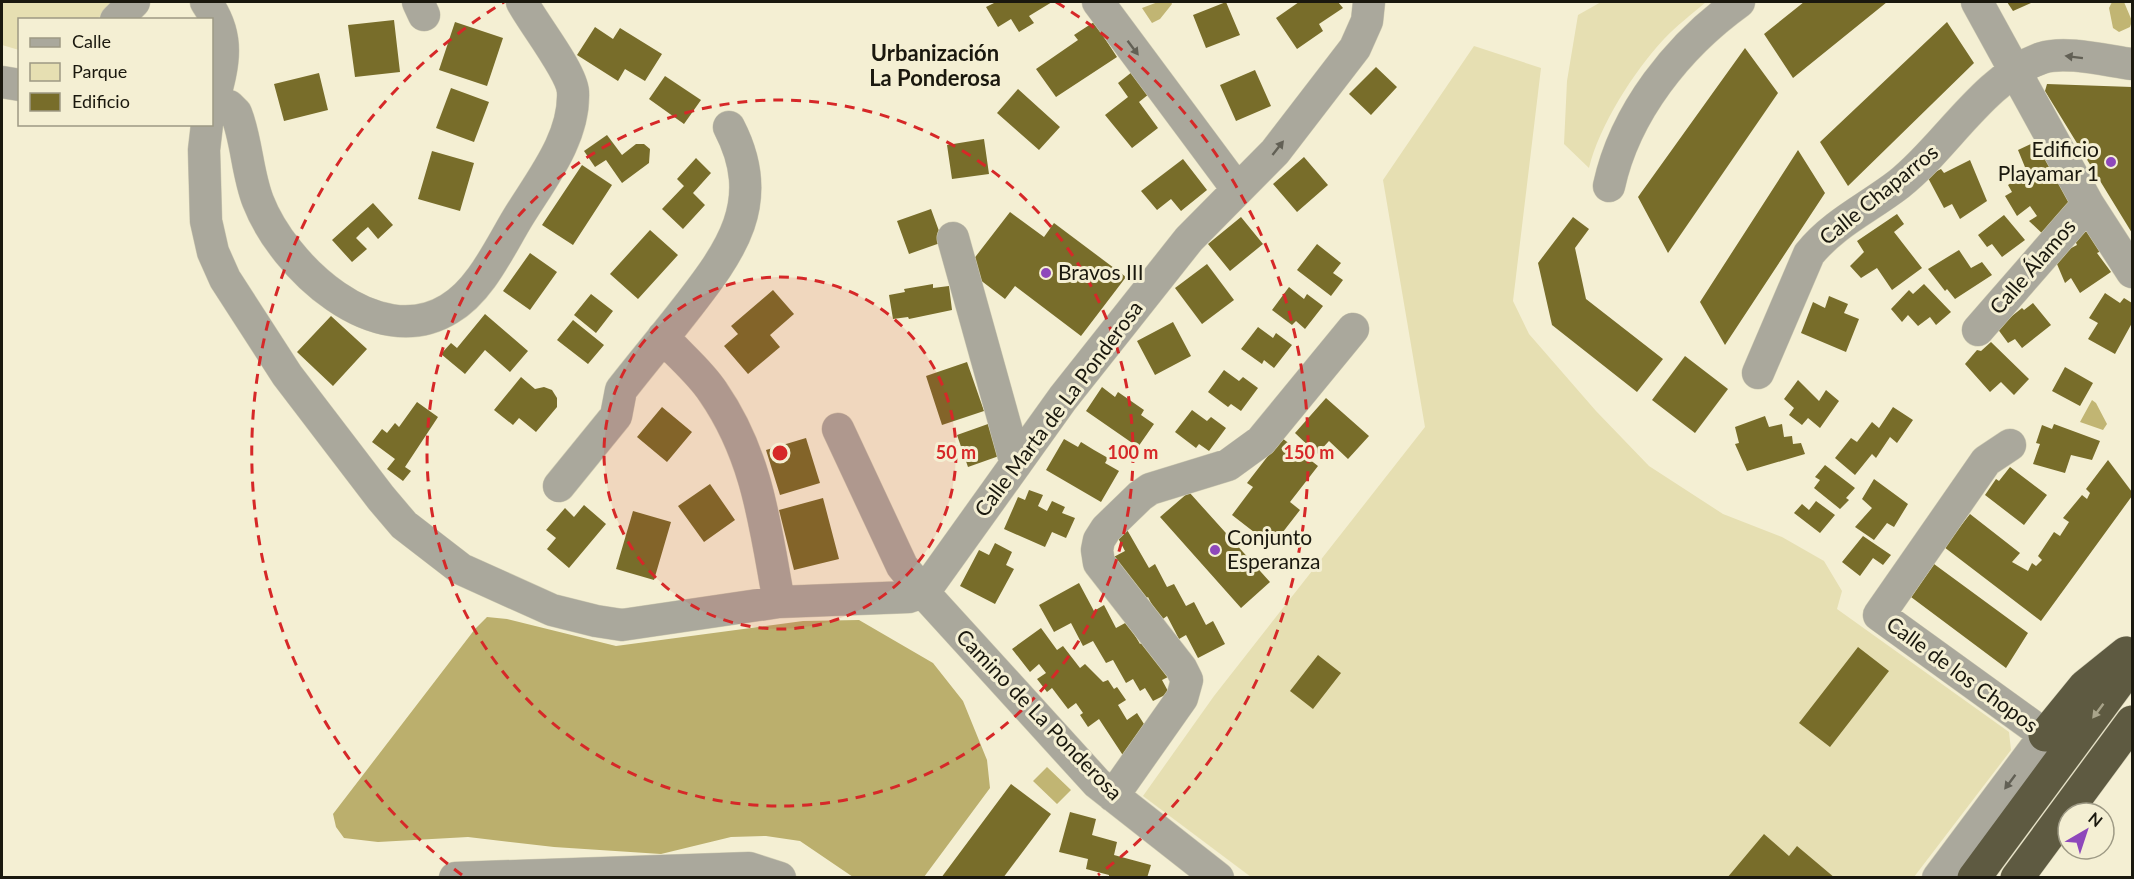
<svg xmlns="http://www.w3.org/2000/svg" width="2134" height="879" font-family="Lato,sans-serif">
	<rect width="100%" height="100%" fill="#f4efd3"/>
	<!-- green -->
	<path fill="#e6dfb2" d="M2 2H117L97 19 20 20 19 50 2 45Z
		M1601 2H1706C1692 14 1676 26 1664 39 1634 71 1599 126 1589 168L1564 144 1567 81 1578 15Z
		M1474 46 1541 68 1513 301 1529 334 1596 411 1649 466 1723 514 1782 537 1824 561 1842 591 1837 609 2009 732 2011 750 1914 877H1251L1143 796 1214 696 1425 427 1383 180Z"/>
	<!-- forest -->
	<path fill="#bbaf6d" d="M487 617 507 619 616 646 803 621 859 620 933 663 963 701 987 760 990 788 924 877H853L800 841 766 836 731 837 661 854 554 847 468 837 378 842 344 838 336 827 333 814 475 629Z"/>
	<!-- water -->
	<path fill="#c1b573" d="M1158 2H1171L1172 4 1160 19 1152 23 1142 8Z
		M2112 2H2124L2132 21 2130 27 2119 32 2113 28 2109 8Z
		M2092 400 2096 403 2107 424 2103 430 2080 422Z
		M1047 767 1071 790 1057 804 1033 781Z"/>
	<!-- building -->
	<path fill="#786d2a" d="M996 2H1052L1029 16 1034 23 1019 32 1011 19 998 27 986 7Z
		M1226 2 1240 35 1206 48 1193 15Z
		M1299 2H1338L1343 8 1319 24 1323 31 1297 49 1276 18Z
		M1804 2H1887L1793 78 1764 34Z
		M2007 2H2030L2031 3 2013 11Z
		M394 20 400 72 355 77 348 25Z
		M455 22 503 38 487 86 439 70Z
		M1094 22 1117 57 1056 97 1036 69 1078 40 1074 35Z
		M1947 22 1974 63 1848 186 1820 142Z
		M595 27 613 39 620 28 662 54 645 81 625 69 618 81 577 55Z
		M1745 48 1778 93 1668 253 1638 197Z
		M1376 67 1397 87 1371 115 1349 94Z
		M1255 70 1271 106 1236 121 1220 85Z
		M1132 72 1149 94 1139 102 1158 128 1132 148 1105 115 1128 97 1118 83Z
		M319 73 328 110 284 121 274 84Z
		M665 76 701 100 684 124 649 99Z
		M2047 84 2132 87V233L2045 91Z
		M451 88 489 102 474 142 436 128Z
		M1018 89 1060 127 1039 150 997 113Z
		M607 135 622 155 636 144H644L650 149 649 163 622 183 606 160 595 167 584 151Z
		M984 139 989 174 952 179 947 145Z
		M2035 142 2072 202 2047 238 2029 221 2037 216 2030 206 2017 216 2005 196 2012 192 2008 185 2027 172 2018 150Z
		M1798 150 1825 193 1725 345 1700 302Z
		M432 151 474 163 460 211 418 199Z
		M1304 157 1328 185 1297 212 1273 184Z
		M696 158 711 173 693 193 705 205 683 229 662 209 684 186 677 179Z
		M1183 159 1207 190 1181 211 1171 199 1157 210 1141 191Z
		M1970 160 1987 201 1960 219 1952 204 1944 208 1927 176 1941 169 1944 173Z
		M582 165 612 185 573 245 542 225Z
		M373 203 393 225 378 239 368 227 361 233 356 238 367 249 352 262 332 240Z
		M931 209 943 242 909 254 897 221Z
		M1010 212 1044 237 1054 223 1126 277 1081 336 1015 286 1005 299 966 269Z
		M1897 214 1904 224 1894 232 1922 268 1892 290 1877 268 1861 278 1850 266 1864 252 1857 241Z
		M2004 215 2025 240 2002 257 1992 244 1987 247 1978 235Z
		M1241 217 1263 244 1230 271 1208 244Z
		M1573 217 1589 229 1575 248 1586 299 1663 359 1637 392 1552 325 1538 263Z
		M2087 223 2103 250 2097 253 2111 272 2080 293 2071 278 2065 283 2054 257 2077 245 2072 234Z
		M650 230 678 255 638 299 610 274Z
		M1317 244 1341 263 1333 273 1343 280 1331 296 1297 270Z
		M1959 250 1971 268 1982 262 1992 275 1955 299 1947 289 1945 291 1928 269Z
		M530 253 557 272 530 310 503 291Z
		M1207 264 1234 300 1202 324 1175 288Z
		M933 284V288L949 286 952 310 909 319 908 317 893 319 889 295 905 292 904 289Z
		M1924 284 1951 312 1936 325 1930 317 1918 326 1908 315 1902 322 1891 309 1909 290 1913 294Z
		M1289 287 1304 299 1307 294 1323 306 1305 329 1296 321 1292 325 1272 310Z
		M773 290 794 314 770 335 780 347 748 374 724 346 738 334 731 326Z
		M2105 293 2120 303 2124 298 2132 303V323L2115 354 2088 339 2098 323 2089 318Z
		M591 294 613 311 596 333 574 315Z
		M1829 296 1848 304 1844 313 1859 319 1846 352 1801 333 1813 302 1825 308Z
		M2033 303 2051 325 2022 348 2015 339 2008 343 1997 328 2022 308 2024 310Z
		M485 314 528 351 510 372 485 350 465 374 441 354 451 343 457 348Z
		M331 316 367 349 333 386 297 352Z
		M573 320 604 345 588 364 557 340Z
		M1173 322 1191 356 1155 375 1137 341Z
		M1258 327 1273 338 1276 333 1292 345 1274 368 1264 360 1262 364 1241 349Z
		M1991 342 2029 379 2014 395 2001 382 1990 392 1965 364 1977 350 1981 351Z
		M1685 356 1728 389 1695 433 1652 400Z
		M967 362 984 411 942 425 926 376Z
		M2065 367 2093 383 2080 406 2052 391Z
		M1224 370 1239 381 1243 377 1258 388 1241 411 1231 404 1228 407 1208 392Z
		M521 377 535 389 544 387 552 390 557 398V407L536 432 519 418 513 425 494 410Z
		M1798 380 1819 401 1826 390 1839 401 1820 428 1808 418 1802 425 1789 415 1794 408 1784 399Z
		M1102 387 1115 397 1118 392 1144 410 1141 415 1154 424 1138 447 1086 411Z
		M1326 398 1369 436 1348 459 1329 441 1317 454 1295 433Z
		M417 402 438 417 405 467 411 471 403 481 387 469 395 459 372 442 382 429 387 433 395 423 399 427Z
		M662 407 692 432 667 462 637 437Z
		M1893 407 1913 420 1897 443 1890 437 1876 458 1872 454 1855 475 1835 458 1851 438 1857 442 1872 422 1879 428Z
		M1192 410 1207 421 1211 417 1226 428 1209 451 1199 444 1196 448 1175 432Z
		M1765 416 1769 427 1782 424 1784 437 1792 436 1793 444 1801 443 1805 454 1747 471 1735 444 1739 443 1735 427Z
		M988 424 999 456 968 467 957 435Z
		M2054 424 2100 441 2092 460 2071 455 2065 473 2033 464 2040 444 2036 443 2042 425 2052 429Z
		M806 438 820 483 780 495 766 450Z
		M1282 438 1318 466 1290 502 1300 510 1272 546 1232 515 1253 487 1247 483Z
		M1064 439 1078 447 1081 442 1094 450 1108 458 1105 463 1119 471 1101 502 1046 470Z
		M2108 460 2132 492V496L2041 621 1944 547 1970 514 2020 553 2012 562 2028 571 2032 563 2036 566 2042 560 2038 556 2054 532 2060 536 2069 522 2063 518 2082 495 2087 499 2090 493 2086 489Z
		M1825 465 1855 488 1846 498 1849 500 1840 509 1814 488 1820 480 1815 477Z
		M2010 467 2047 495 2024 525 1985 495 1996 479 1999 481Z
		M1874 479 1908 504 1894 527 1887 523 1874 540 1855 527 1872 508 1862 499Z
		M710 484 735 520 704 542 678 506Z
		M1029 490 1043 495 1038 506 1047 511 1052 501 1065 507 1062 513 1075 518 1066 538 1052 532 1045 547 1004 529 1018 497 1025 500Z
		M1189 492 1270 582 1241 608 1160 517Z
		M823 498 839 559 794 570 779 510Z
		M1816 501 1835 515 1820 533 1794 513 1802 504 1809 510Z
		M584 505 606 524 569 568 547 549 556 538 546 530 565 508 574 517Z
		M633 511 671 522 654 580 616 569Z
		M1126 528 1149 568 1155 564 1167 587 1174 584 1186 606 1194 602 1206 625 1213 621 1225 644 1198 658 1186 635 1179 639 1167 616 1160 621 1148 597 1140 602 1108 560 1125 551 1118 538Z
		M1863 536 1891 555 1883 565 1873 558 1860 576 1842 562Z
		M995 543 1012 552 1006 565 1014 569 995 604 960 586 979 550 989 555Z
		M1934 564 2028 633 2006 668 1911 597Z
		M1079 583 1094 611 1104 605 1116 628 1127 622 1140 644 1145 641 1159 665 1163 663 1170 676 1162 680 1169 693 1153 701 1145 688 1140 691 1133 679 1126 683 1113 660 1106 663 1093 641 1083 646 1071 623 1054 632 1039 605Z
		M1041 628 1057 650 1063 646 1080 668 1085 664 1103 682 1108 680 1114 689 1117 687 1126 700 1118 705 1127 720 1137 713 1149 732 1126 760 1099 719 1088 727 1080 715 1083 713 1076 703 1068 709 1052 688 1047 692 1037 679 1046 673 1039 664 1030 672 1012 649Z
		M1858 647 1889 671 1830 747 1799 723Z
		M1318 655 1341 673 1313 709 1290 691Z
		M1011 784 1051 814 1003 878H941Z
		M1070 812 1096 819 1092 835 1117 842 1114 855 1151 865 1147 878H1109V875L1086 869 1088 859 1059 852Z
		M1764 834 1789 856 1797 846 1835 878H1727Z"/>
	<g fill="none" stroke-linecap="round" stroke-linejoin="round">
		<defs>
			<path id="minor" d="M206 2C232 38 223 66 212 107
				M418 2 424 15
				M1098 2 1237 189
				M1977 2 2088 204 2132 272
				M116 20 134 2
				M2 82 20 85
				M212 114 220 107 229 106 236 113C247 141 247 173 258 201 283 266 376 354 449 309 480 291 499 249 517 219 540 181 575 139 573 92 572 72 533 23 522 2
				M207 124 204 150 206 221 213 252 225 279 287 375 381 498 404 525 461 569 552 610 596 621 622 625 779 602 909 597 923 592 932 581 1063 398 1189 239 1275 152 1355 48 1367 21 1369 2
				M1609 186C1625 112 1678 46 1739 2
				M953 238 1016 464
				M1978 330 2088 204
				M663 337C679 355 700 372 713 392 758 457 765 526 779 602
				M1758 373 1809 254C1834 223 1868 208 1899 184 1946 147 1984 78 2042 58 2065 50 2108 61 2132 64
				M838 429 902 566 923 592 1097 783 1218 878
				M559 486 616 416 621 390C642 363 664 337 685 310 731 251 768 202 729 127
				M1113 796 1182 698 1187 680 1181 668 1099 563 1097 550 1099 540 1106 529 1140 496 1150 489 1228 465 1261 441 1353 329
				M455 878 749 868 780 878
				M1938 878 2045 735 1879 615 1986 461 2010 445"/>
			<path id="highway" d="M2045 735 2085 686 2126 653
				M1974 878 2132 664
				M2017 878 2132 722"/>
		</defs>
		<!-- minor casing -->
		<use href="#minor" stroke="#d1cdb3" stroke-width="33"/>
		<!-- highway casing -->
		<use href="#highway" stroke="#d1cdb3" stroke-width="34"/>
		<!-- minor -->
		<use href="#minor" stroke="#aaa89c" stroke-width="32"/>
		<!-- highway -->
		<use href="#highway" stroke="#5e5a41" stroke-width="33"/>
	</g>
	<!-- one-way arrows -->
	<defs><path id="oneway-solid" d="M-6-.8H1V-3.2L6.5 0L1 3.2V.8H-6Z" transform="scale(1.5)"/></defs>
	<g fill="#626055">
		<use href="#oneway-solid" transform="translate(1133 48) rotate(53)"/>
		<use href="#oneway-solid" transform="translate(2074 57) rotate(-173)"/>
		<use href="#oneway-solid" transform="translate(1278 148) rotate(-52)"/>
		<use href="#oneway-solid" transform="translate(2010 782) rotate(127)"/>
	</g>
	<use fill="#a9a48a" href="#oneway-solid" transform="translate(2098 711) rotate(127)"/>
	<!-- distance rings -->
	<circle cx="780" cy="453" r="176" fill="#d62828" fill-opacity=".12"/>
	<g fill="none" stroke="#d62828" stroke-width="3" stroke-dasharray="10 8">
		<circle cx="780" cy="453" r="176"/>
		<circle cx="780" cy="453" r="353"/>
		<path d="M462 875A529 529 0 0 1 504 2M1056 2A529 529 0 0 1 1098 875"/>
	</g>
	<!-- markers -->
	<g fill="#8e48bb" stroke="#f4efd3" stroke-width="2">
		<circle cx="2111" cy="162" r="6"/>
		<circle cx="1046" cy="273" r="6"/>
		<circle cx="1215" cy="550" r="6"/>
	</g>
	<g text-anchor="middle" stroke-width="6" stroke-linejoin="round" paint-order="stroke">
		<!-- poi labels -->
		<g font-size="21" fill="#1a180e" stroke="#f4efd3" text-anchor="start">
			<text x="2099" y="157" text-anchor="end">Edificio<tspan x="2099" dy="24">Playamar 1</tspan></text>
			<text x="1058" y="280">Bravos III</text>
			<text x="1227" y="545">Conjunto<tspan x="1227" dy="24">Esperanza</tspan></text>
		</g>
		<!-- street labels -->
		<g font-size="21" fill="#1a180e" stroke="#f4efd3">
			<text transform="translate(1879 195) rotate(-39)" y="7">Calle Chaparros</text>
			<text transform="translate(2033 267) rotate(-49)" y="7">Calle Álamos</text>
			<text transform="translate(1059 409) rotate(-53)" y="7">Calle Marta de La Ponderosa</text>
			<text transform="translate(1962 675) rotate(36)" y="7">Calle de los Chopos</text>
			<text transform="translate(1039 715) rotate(46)" y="7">Camino de La Ponderosa</text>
		</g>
		<!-- neighbourhood labels -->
		<g font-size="22" font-weight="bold" fill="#1a180e" stroke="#f4efd3">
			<text x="935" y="61">Urbanización<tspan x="935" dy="25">La Ponderosa</tspan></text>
		</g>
	</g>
	<circle cx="780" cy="453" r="9" fill="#d62828" stroke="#f4efd3" stroke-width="3"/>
	<g font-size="18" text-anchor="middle" font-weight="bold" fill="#d62828" stroke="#f4efd3" stroke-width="6" stroke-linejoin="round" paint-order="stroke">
		<text x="956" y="459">50 m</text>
		<text x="1133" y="459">100 m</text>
		<text x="1309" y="459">150 m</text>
	</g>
	<!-- border -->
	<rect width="2134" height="879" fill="none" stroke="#1a180e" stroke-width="6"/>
	<!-- legend -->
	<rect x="18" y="18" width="195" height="108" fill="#f4efd3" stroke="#9d9984" stroke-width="1.5"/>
	<rect x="30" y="38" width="30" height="9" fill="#aaa89c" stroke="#9d9984" stroke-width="1.5"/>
	<text x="72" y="48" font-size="18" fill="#1a180e">Calle</text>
	<rect x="30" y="63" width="30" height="18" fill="#e6dfb2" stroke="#9d9984" stroke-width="1.5"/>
	<text x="72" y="78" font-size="18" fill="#1a180e">Parque</text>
	<rect x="30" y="93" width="30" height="18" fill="#786d2a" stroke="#9d9984" stroke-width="1.5"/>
	<text x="72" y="108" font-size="18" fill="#1a180e">Edificio</text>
	<!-- north arrow -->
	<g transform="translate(2086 831) rotate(39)"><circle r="28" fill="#f4efd3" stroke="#9d9984" stroke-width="1.5"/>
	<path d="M0-4.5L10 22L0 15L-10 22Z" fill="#8e48bb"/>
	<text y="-9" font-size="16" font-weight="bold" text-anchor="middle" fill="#1a180e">N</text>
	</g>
</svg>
